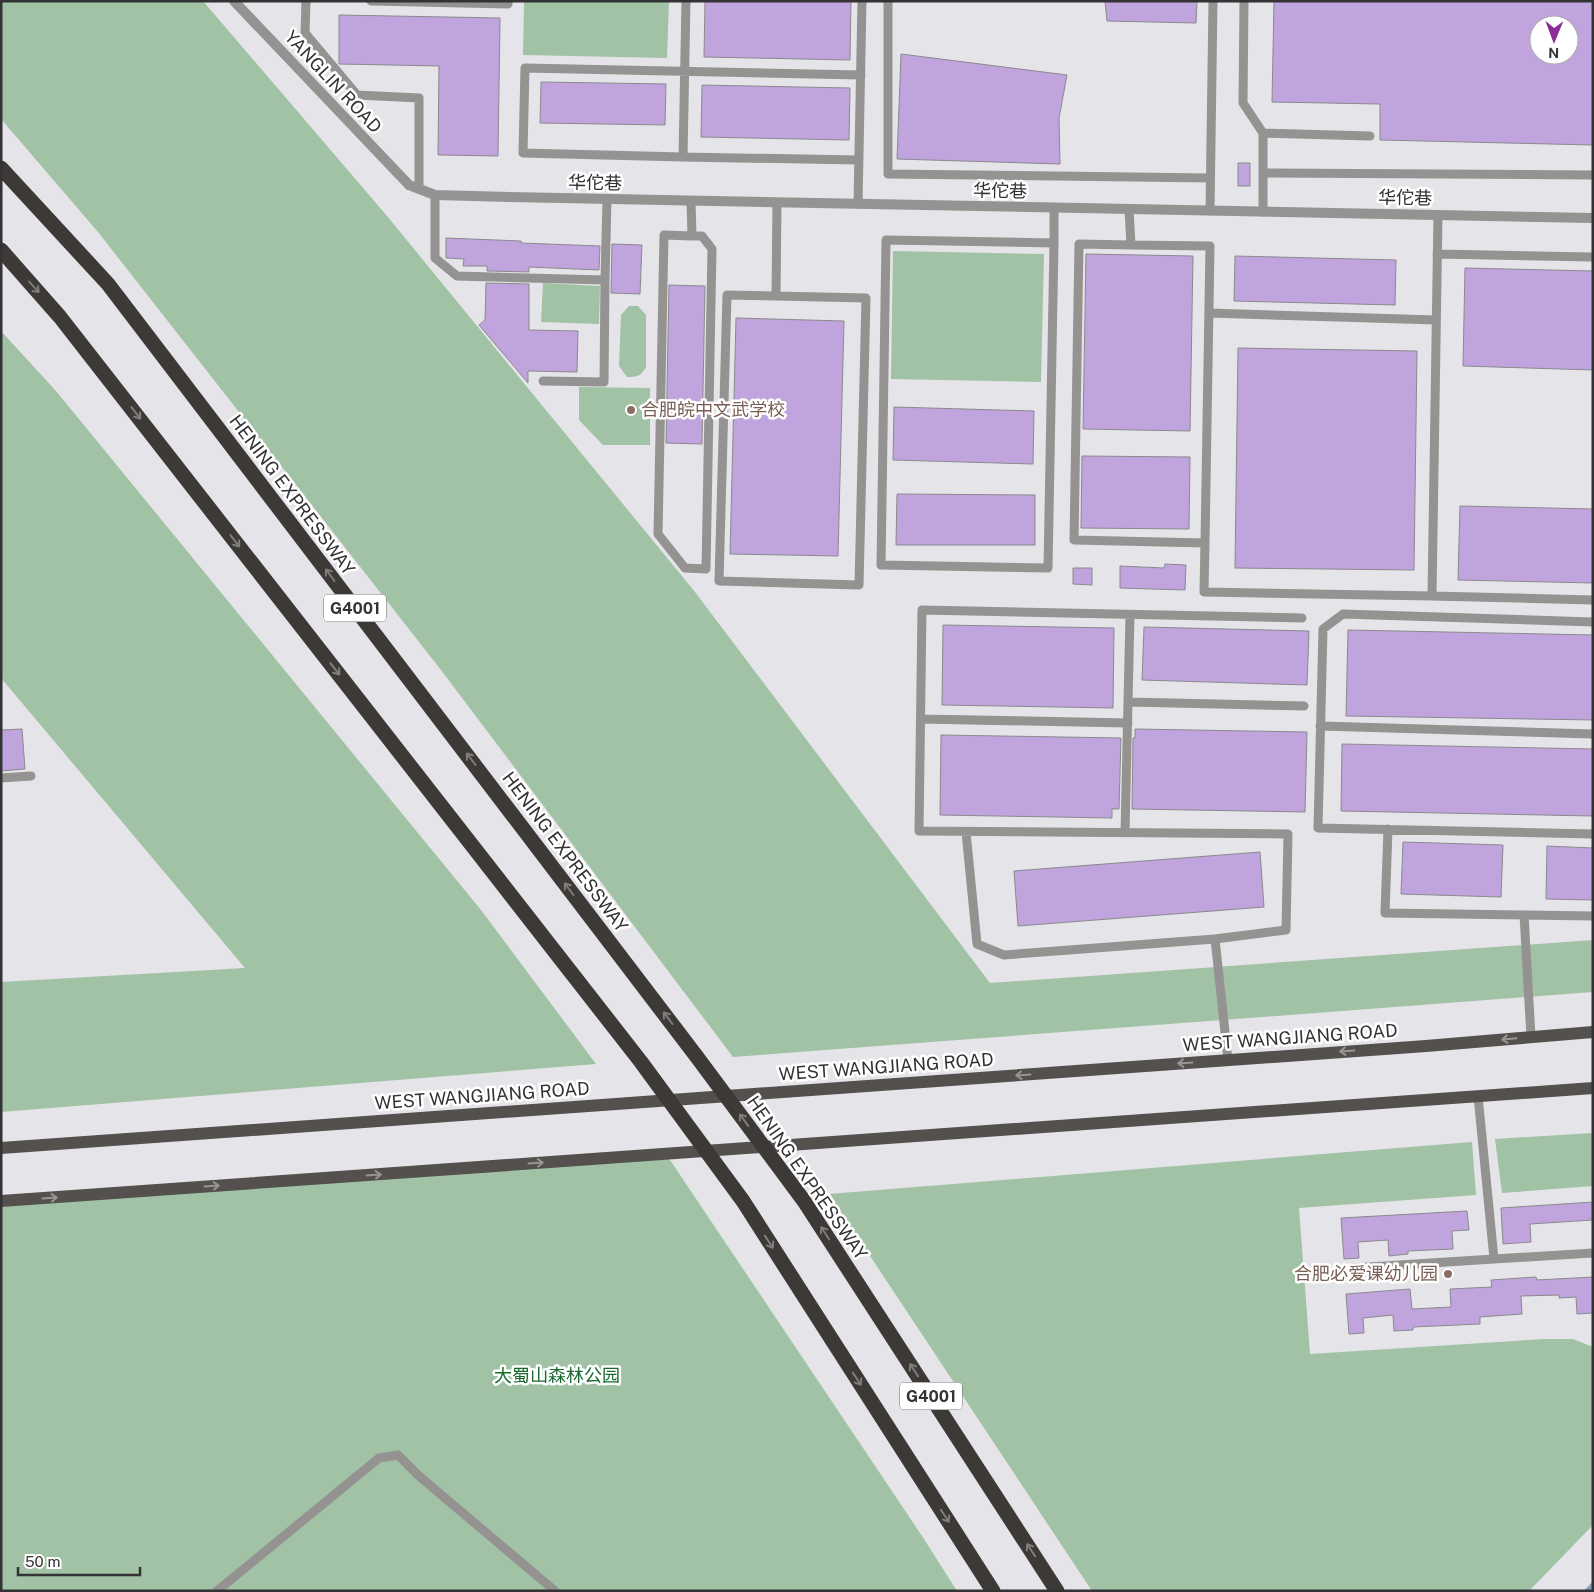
<svg xmlns="http://www.w3.org/2000/svg" width="1594" height="1592" font-family="'Public Sans','Noto Sans SC',sans-serif">
	<rect width="100%" height="100%" fill="#e5e4e8"/>
	<!-- green -->
	<path fill="#a1c2a5" d="M1 1H203L387 216 695 592 990 983 1593 940V992L733 1057 441 670 98 232 1 119Z
		M524 1H669L667 58 523 55Z
		M893 251 1044 254 1041 382 891 379Z
		M543 283 600 286 599 324 541 322Z
		M629 306H638L646 315V367C641 376 637 377 627 377L619 366 621 315Z
		M1 331 56 391 481 910 596 1064 1 1112V982L245 968 1 678Z
		M579 387 650 388V445H603L579 420Z
		M1593 1133V1186L1502 1193 1495 1139Z
		M1472 1142 1476 1195 1299 1208 1310 1354 1545 1339H1573L1593 1347V1525L1529 1591H1092L829 1194Z
		M666 1154 922 1536 957 1591H1V1201Z"/>
	<g fill="none" stroke-linecap="round" stroke-linejoin="round">
		<!-- stream -->
		<path stroke="#81a2bb" stroke-width="5" d="M1587 1591 1593 1585"/>
	</g>
	<!-- building -->
	<path fill="#c0a4de" stroke="#8b898d" fill-rule="evenodd" d="M705 1H851L850 60 704 57Z
		M1105 1H1197L1196 23 1107 21Z
		M1274 1H1593V145L1380 140V104L1272 102ZM1539 25H1569V55H1539Z
		M339 15 500 18 498 156 438 155 439 66 339 64Z
		M901 54 1067 75 1059 118 1060 164 897 159Z
		M541 82 666 84 665 125 540 123Z
		M702 85 850 88 849 140 701 137Z
		M1238 163H1250V186H1238Z
		M446 238 521 241V243L600 246 599 270 529 267V272L487 271V266H463L464 259 446 258Z
		M612 244 642 245 640 294 611 293Z
		M1086 254 1193 256 1190 431 1083 429Z
		M1235 256 1396 260 1395 305 1234 301Z
		M1465 268 1593 271V370L1463 366Z
		M486 283 529 284V330L578 331 577 372 528 371V383L479 325 485 320Z
		M669 285 705 286 702 444 666 443Z
		M736 318 844 321 838 556 730 554Z
		M1238 348 1417 351 1414 570 1235 568Z
		M894 407 1034 411 1033 464 893 460Z
		M1082 456 1190 457 1189 529 1081 528Z
		M897 494 1035 495V545H896Z
		M1460 506 1593 509V583L1458 580Z
		M1165 564 1186 565 1185 590 1120 588V566L1164 568Z
		M1073 568H1092V585L1073 584Z
		M943 625 1114 628 1113 708 942 705Z
		M1144 627 1309 631 1307 685 1142 680Z
		M1348 630 1593 635V720L1346 716Z
		M22 729 25 769 1 771V730Z
		M1135 729 1307 732 1305 812 1132 809 1133 738H1135Z
		M941 735 1121 738 1119 809H1112V818L940 815Z
		M1342 744 1593 749V816L1341 811Z
		M1403 842 1503 845 1501 897 1401 894Z
		M1547 846 1593 848V900L1546 899Z
		M1260 852 1264 907 1018 926 1014 871Z
		M1593 1202V1220L1530 1224 1531 1242 1503 1244 1501 1208Z
		M1467 1211 1469 1230 1452 1231 1453 1249 1408 1251V1254L1389 1256 1388 1240 1358 1242 1359 1258 1344 1259 1341 1218Z
		M1536 1277 1537 1280 1593 1277V1313L1577 1314 1576 1297 1559 1298V1295L1521 1296 1522 1314 1480 1317V1324L1413 1327V1330L1394 1331 1393 1315 1363 1318 1364 1333 1349 1334 1346 1294 1410 1289 1412 1309 1451 1307 1450 1289 1492 1287 1491 1280Z"/>
	<g fill="none" stroke-linecap="round" stroke-linejoin="round">
		<!-- service -->
		<path stroke="#949391" stroke-width="9" d="M306 1 305 33 357 95 419 98V189
			M371 1 508 4V1
			M686 1 683 157 859 160
			M888 1V174L1210 178
			M1244 1 1243 103 1263 133V212
			M1263 133 1370 136
			M683 157 523 153 525 68 861 75
			M1263 173 1593 175
			M435 195V258L457 276 605 280 604 382 543 381
			M691 201 692 236 664 235 658 534 685 568 706 569 712 249 702 236H692
			M858 204 862 1
			M1129 209 1131 245 1079 244 1074 540 1205 543 1210 246 1131 245
			M1210 211 1213 1
			M1054 243 886 240 881 565 1048 568 1054 243V208
			M1437 254 1593 257
			M605 280 607 199
			M776 296 866 298 859 585 719 581 727 295 776 296 777 203
			M1209 313 1436 320
			M1205 543 1204 592 1432 596 1438 215
			M1432 596 1593 600
			M1593 622 1343 614 1323 629 1318 828 1593 834
			M1128 702 1304 706
			M921 719 1128 723
			M1320 726 1593 734
			M1 778 31 776
			M1388 829 1385 913 1524 915 1531 1037
			M966 832 977 944 1004 955 1215 939
			M1125 833 1130 615
			M1524 915 1593 916
			M1228 1060 1215 939 1286 930 1288 834 919 831 922 610 1302 618
			M1478 1096 1494 1259 1593 1253
			M1353 1268 1494 1259
			M217 1591 379 1458 398 1455 419 1476 555 1591"/>
		<!-- minor -->
		<path stroke="#949391" stroke-width="10" d="M409 185 435 195 510 197 1593 218"/>
		<!-- tertiary -->
		<path stroke="#949391" stroke-width="10" d="M234 1 409 185"/>
		<!-- primary -->
		<path stroke="#53504e" stroke-width="12" d="M1 1148 1426 1046 1593 1032
			M1 1201 1593 1088"/>
		<!-- motorway -->
		<path stroke="#3c3937" stroke-width="15" d="M1 168 108 284 697 1057 804 1201 1057 1591
			M1 250 60 317 641 1062 743 1201 993 1591"/>
	</g>
	<!-- one-way arrows -->
	<defs><path id="oneway-shaft" d="M-6 0H5M1.5-3L5.5 0L1.5 3" fill="none" stroke-width="1.6" stroke-linecap="round" stroke-linejoin="round" transform="scale(1.25)"/></defs>
	<g stroke="#807e7d">
		<use href="#oneway-shaft" transform="translate(34 287) rotate(48)"/>
		<use href="#oneway-shaft" transform="translate(136 413) rotate(52)"/>
		<use href="#oneway-shaft" transform="translate(235 541) rotate(52)"/>
		<use href="#oneway-shaft" transform="translate(330 575) rotate(-127)"/>
		<use href="#oneway-shaft" transform="translate(335 669) rotate(52)"/>
		<use href="#oneway-shaft" transform="translate(471 759) rotate(-127)"/>
		<use href="#oneway-shaft" transform="translate(569 889) rotate(-127)"/>
		<use href="#oneway-shaft" transform="translate(668 1018) rotate(-127)"/>
		<use href="#oneway-shaft" transform="translate(744 1120) rotate(-126)"/>
		<use href="#oneway-shaft" transform="translate(825 1233) rotate(-123)"/>
		<use href="#oneway-shaft" transform="translate(769 1242) rotate(57)"/>
		<use href="#oneway-shaft" transform="translate(914 1370) rotate(-123)"/>
		<use href="#oneway-shaft" transform="translate(857 1379) rotate(57)"/>
		<use href="#oneway-shaft" transform="translate(945 1516) rotate(57)"/>
		<use href="#oneway-shaft" transform="translate(1031 1550) rotate(-123)"/>
	</g>
	<g stroke="#989695">
		<use href="#oneway-shaft" transform="translate(1509 1039) rotate(175)"/>
		<use href="#oneway-shaft" transform="translate(1347 1051) rotate(176)"/>
		<use href="#oneway-shaft" transform="translate(1185 1063) rotate(176)"/>
		<use href="#oneway-shaft" transform="translate(1023 1075) rotate(176)"/>
		<use href="#oneway-shaft" transform="translate(536 1163) rotate(-4)"/>
		<use href="#oneway-shaft" transform="translate(374 1175) rotate(-4)"/>
		<use href="#oneway-shaft" transform="translate(212 1186) rotate(-4)"/>
		<use href="#oneway-shaft" transform="translate(50 1198) rotate(-4)"/>
	</g>
	<!-- markers -->
	<g fill="#8d6e63" stroke="#fff" stroke-width="2">
		<circle cx="631" cy="410" r="5"/>
		<circle cx="1448" cy="1274" r="5"/>
	</g>
	<g text-anchor="middle" stroke-width="5" stroke-linejoin="round" paint-order="stroke">
		<!-- shield labels -->
		<g fill="#fff" stroke="#707071" stroke-width="1">
			<rect x="324" y="594.5" width="62" height="27" rx="4"/>
			<rect x="900" y="1382.5" width="62" height="27" rx="4"/>
		</g>
		<g font-size="16" font-weight="bold" fill="#333234">
			<text x="355" y="614">G4001</text>
			<text x="931" y="1402">G4001</text>
		</g>
		<!-- street labels -->
		<g font-size="18" fill="#333234" stroke="#fff">
			<text transform="translate(333 82) rotate(47)" y="6">YANGLIN ROAD</text>
			<text transform="translate(595 183) rotate(1)" y="6">华佗巷</text>
			<text transform="translate(1000 191) rotate(1)" y="6">华佗巷</text>
			<text transform="translate(1405 198) rotate(1)" y="6">华佗巷</text>
			<text transform="translate(292 495) rotate(53)" y="6">HENING EXPRESSWAY</text>
			<text transform="translate(565 852) rotate(53)" y="6">HENING EXPRESSWAY</text>
			<text transform="translate(1290 1038) rotate(-4)" y="6">WEST WANGJIANG ROAD</text>
			<text transform="translate(886 1067) rotate(-4)" y="6">WEST WANGJIANG ROAD</text>
			<text transform="translate(482 1096) rotate(-4)" y="6">WEST WANGJIANG ROAD</text>
			<text transform="translate(807 1178) rotate(55)" y="6">HENING EXPRESSWAY</text>
		</g>
		<!-- education labels -->
		<g font-size="18" fill="#785e54" stroke="#fff" text-anchor="start">
			<text x="641" y="416">合肥皖中文武学校</text>
			<text x="1438" y="1280" text-anchor="end">合肥必爱课幼儿园</text>
		</g>
		<!-- park labels -->
		<g font-size="18" fill="#19692f" stroke="#fff">
			<text x="557" y="1382">大蜀山森林公园</text>
		</g>
	</g>
	<!-- border -->
	<rect width="1594" height="1592" fill="none" stroke="#333234" stroke-width="5"/>
	<!-- north arrow -->
	<g transform="translate(1554 40) rotate(181)"><circle r="24" fill="#ffffff" stroke="#adadae"/>
	<path d="M0-4L9 19L0 12L-9 19Z" fill="#8b2e98"/>
	<text y="-8" font-size="14" font-weight="bold" text-anchor="middle" fill="#333234">N</text>
	</g>
	<!-- scale -->
	<path d="M18 1567v8h122v-8" fill="none" stroke="#333234" stroke-width="2.5"/>
	<text x="25" y="1567" font-size="15" fill="#333234" stroke="#ffffff" stroke-width="4" paint-order="stroke">50 m</text>
</svg>
